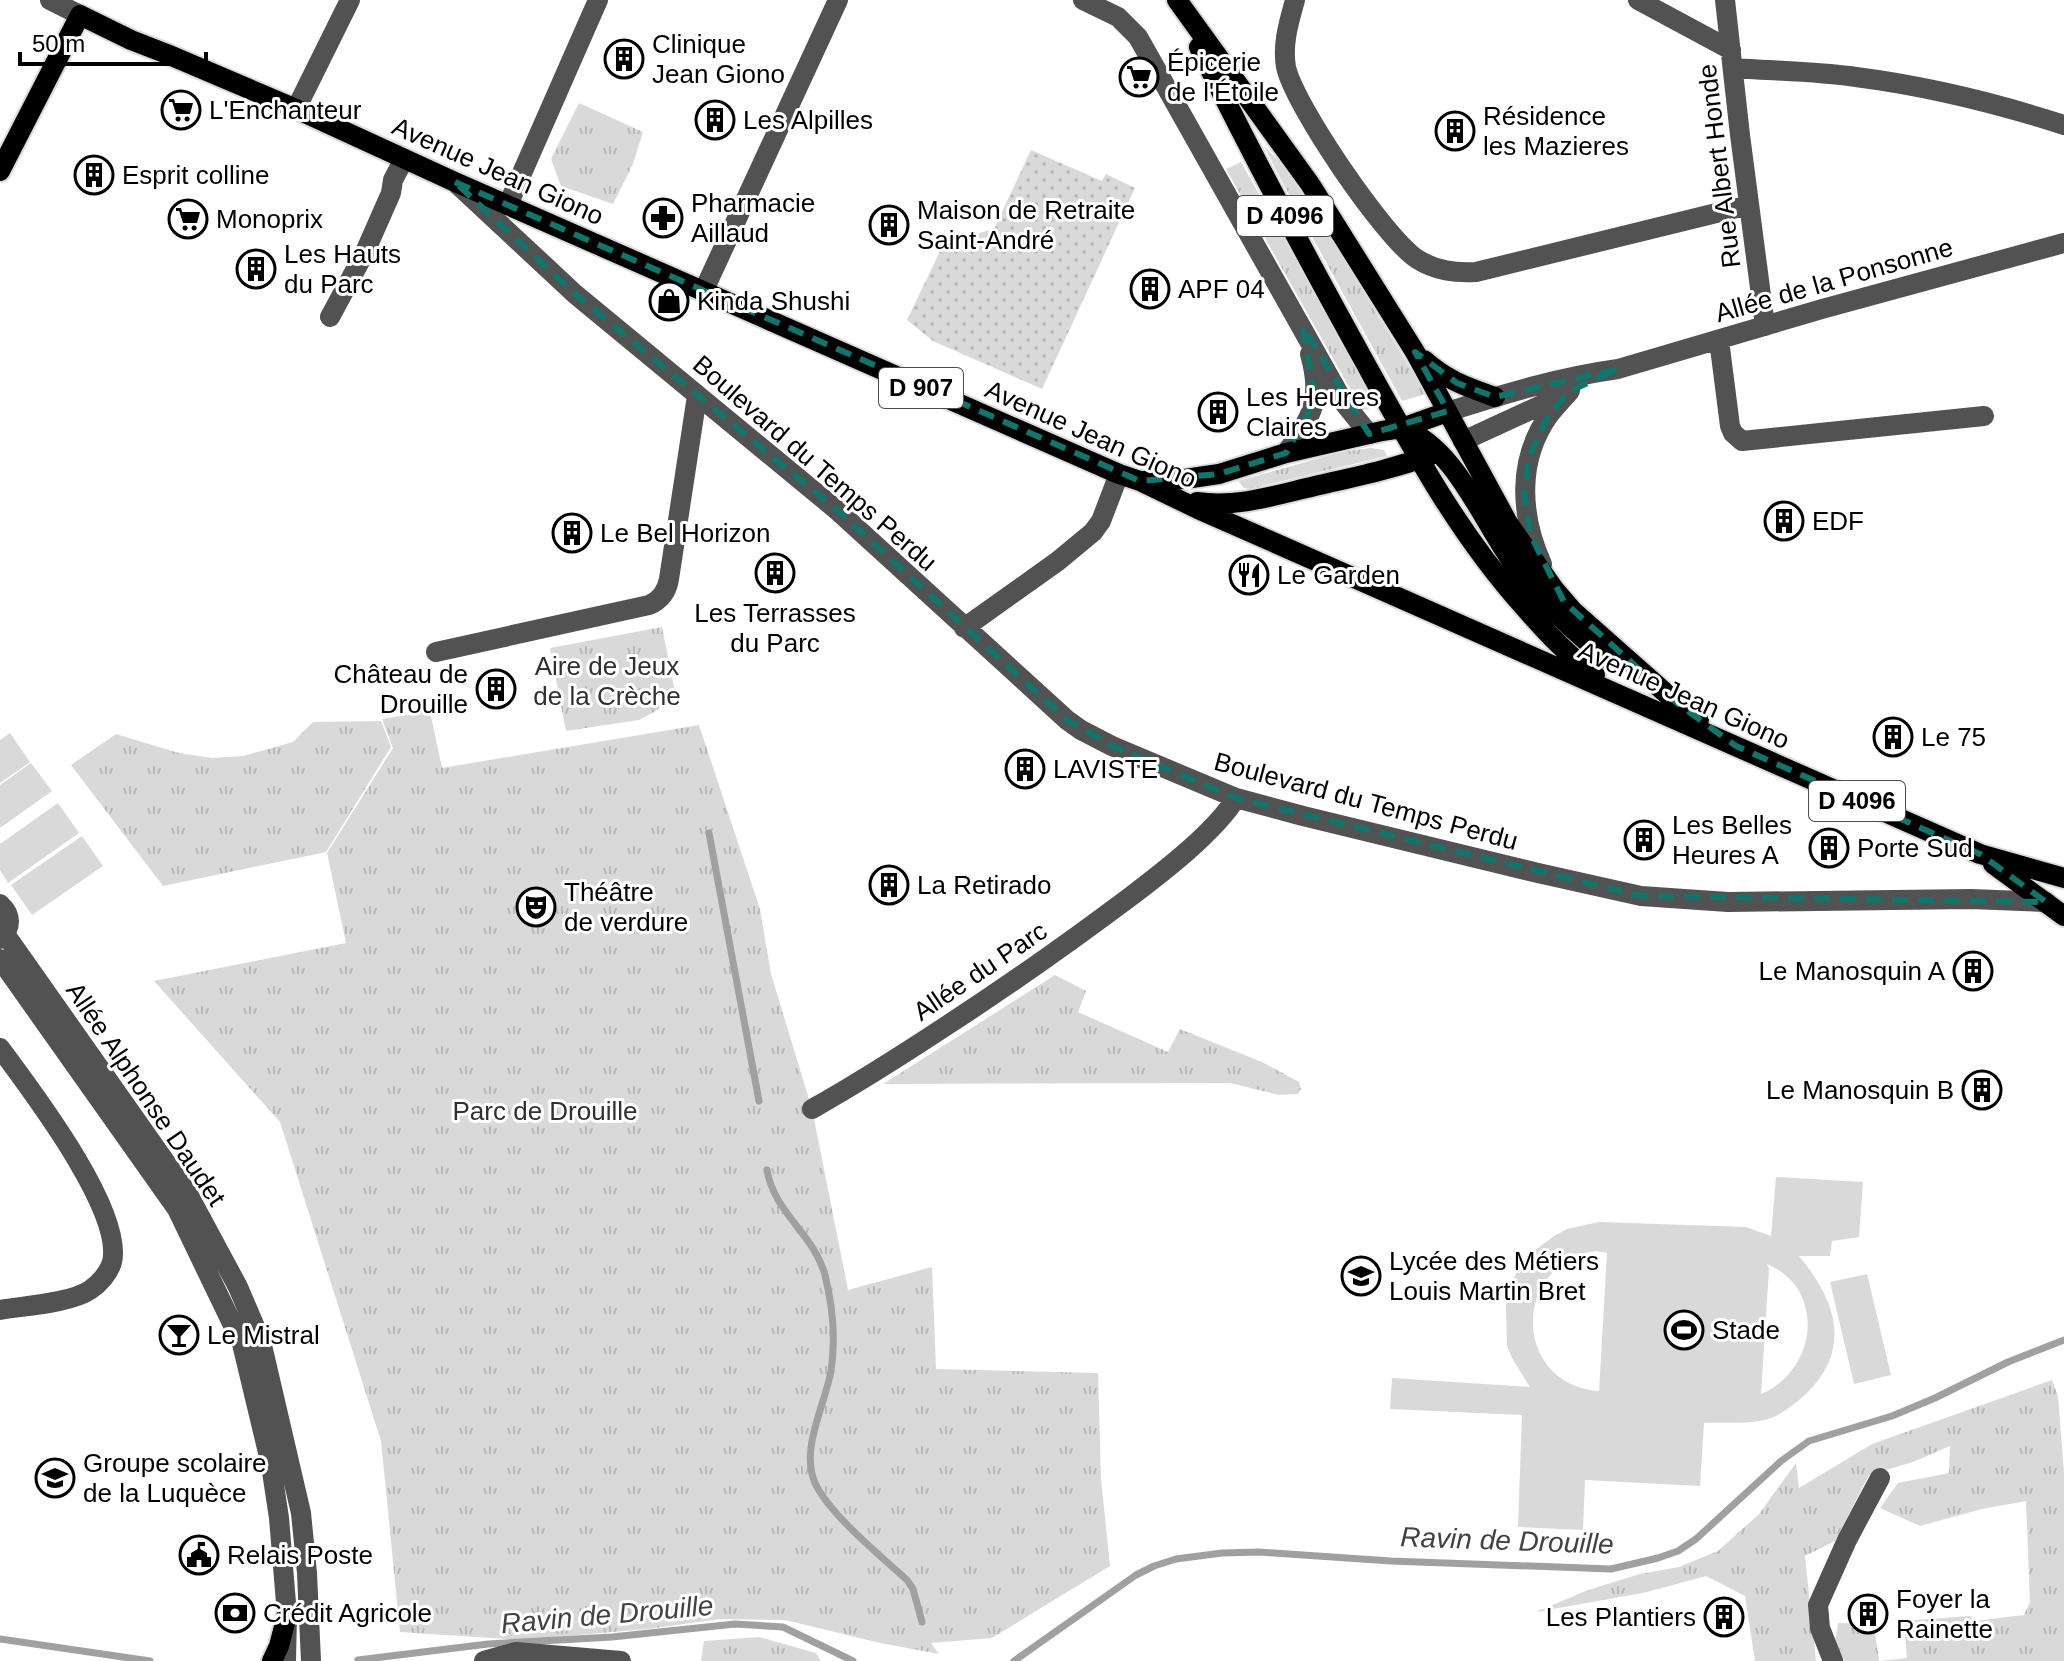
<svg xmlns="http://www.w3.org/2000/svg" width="2064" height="1661" font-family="Helvetica,sans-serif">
	<defs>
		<pattern id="grass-tufts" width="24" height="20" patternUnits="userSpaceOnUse" patternTransform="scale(2)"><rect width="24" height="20" fill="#d9d9d9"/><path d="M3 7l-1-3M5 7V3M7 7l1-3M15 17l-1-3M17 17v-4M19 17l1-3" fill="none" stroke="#b8b8b8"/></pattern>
		<pattern id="garden-dots" width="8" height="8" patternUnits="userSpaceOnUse" patternTransform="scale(2)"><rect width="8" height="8" fill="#d9d9d9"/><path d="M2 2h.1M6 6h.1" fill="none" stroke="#b8b8b8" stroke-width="1.8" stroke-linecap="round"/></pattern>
	</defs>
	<rect width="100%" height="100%" fill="#fff"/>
	<!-- grass -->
	<path fill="url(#grass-tufts)" d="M579 103 643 132 633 164 613 204 561 186 551 159Z
		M1264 146 1291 173 1426 394 1402 401 1281 180Z
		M1241 162 1379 408 1362 410 1226 169Z
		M1371 448 1384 450 1387 456 1249 489 1244 488 1238 481 1341 452Z
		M662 627 675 692 656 711 639 720 566 731 550 648Z
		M430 711 442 768 699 725 760 909 771 974 812 1109 848 1290 932 1267 936 1369 1098 1373 1101 1479 1110 1566 992 1638 931 1643 939 1654 880 1643 785 1620 720 1619 647 1629 522 1640 400 1632 381 1441 280 1122 154 981 346 943 327 853 393 748 382 719Z
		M381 721 391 747 326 852 163 886 71 765 116 734 179 753 212 758 243 756 293 742 313 722Z
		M1055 975 1086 991 1078 1012 1168 1052 1180 1029 1262 1062 1299 1082 1301 1089 1298 1094 1279 1095 1230 1083 883 1084Z
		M2052 1380 2058 1396 2064 1472V1661H1879L1907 1658 1904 1621 1970 1616 1975 1621 2024 1615 2030 1602 2026 1501 1982 1509 1920 1526 1880 1508 1898 1483 1949 1473 1950 1446 1913 1462 1869 1475 1835 1541 1805 1556 1816 1661H1755L1745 1596 1706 1576 1643 1593 1536 1612 1588 1590 1640 1574 1679 1567 1718 1551 1759 1514 1796 1463 1799 1488 1872 1444Z
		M1838 1623 1874 1624 1879 1661H1844L1834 1649Z
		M759 1637 816 1653 821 1661H701L704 1641Z"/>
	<!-- garden -->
	<path fill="url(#garden-dots)" d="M1031 150 1102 181 1106 174 1135 188 1042 389 933 341 907 320 944 243 994 229Z"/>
	<!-- pitch -->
	<path fill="#d9d9d9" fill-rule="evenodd" d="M10 733 30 762 0 783V740Z
		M31 763 52 791 0 828V785Z
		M58 803 79 833 8 883 0 870V844Z
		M82 836 103 866 32 915 11 885Z
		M1776 1177 1863 1182 1859 1237 1832 1241 1830 1256H1799C1835 1299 1853 1348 1807 1393 1797 1402 1784 1413 1771 1418 1751 1425 1726 1422 1704 1423L1700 1486 1585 1480 1583 1530 1518 1527 1522 1415 1390 1409 1392 1378 1530 1387 1513 1360 1507 1346 1506 1306 1512 1281 1519 1267 1530 1254 1554 1236 1567 1229 1599 1222 1746 1227 1771 1236ZM1595 1251 1607 1253 1599 1391C1512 1384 1511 1265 1595 1251ZM1767 1264C1827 1289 1817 1371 1761 1394L1769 1269Z
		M1867 1274 1891 1375 1854 1384 1830 1282Z"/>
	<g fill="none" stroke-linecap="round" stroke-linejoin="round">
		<!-- stream -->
		<path stroke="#a0a0a0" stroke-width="7" d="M709 833 759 1101
			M767 1170C774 1213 814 1234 825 1275 833 1307 836 1338 831 1371 825 1405 800 1449 815 1483 830 1515 880 1555 907 1580L913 1589 922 1622
			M0 1639 150 1661
			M358 1660 488 1644 612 1637 735 1624 783 1627 853 1661
			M1014 1661 1136 1575 1154 1566 1176 1559 1222 1553 1259 1552 1391 1561 1611 1569 1658 1558 1678 1551 1696 1539 1781 1461 1809 1441 1892 1416 1935 1398 2008 1362 2064 1340"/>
		<defs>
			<path id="major" d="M1177 0 1310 184 1415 352 1508 523 1554 589 1573 611 1678 704 1699 720
				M1199 47C1251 153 1306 256 1363 359 1411 446 1458 534 1525 608 1546 632 1569 657 1595 675
				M0 171 80 15 131 40 167 54 296 109 455 182 1119 474 1140 481 1198 509 1980 854 2064 878
				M1424 360C1446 380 1467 387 1495 397
				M1402 428C1456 448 1481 519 1513 563 1542 602 1575 634 1613 663
				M1144 481 1185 479 1219 474 1286 453 1382 431 1402 428 1447 412
				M1197 502C1237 508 1276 495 1315 486 1354 477 1393 469 1431 455
				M1993 864 2064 916
				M272 1661 279 1646 287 1615"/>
		</defs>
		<!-- major casing -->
		<use href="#major" stroke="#dbdbdb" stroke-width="24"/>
		<!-- minor -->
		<path stroke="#525252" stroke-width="20" d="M50 0 80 15
			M1083 0 1118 17 1138 37 1344 403 1369 434
			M1295 0C1289 22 1282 44 1286 67 1294 105 1384 237 1417 259 1436 271 1455 273 1476 272L1749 205
			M1638 0 1731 50
			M1725 0 1740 135 1765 326
			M1733 68C1774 71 1815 71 1856 77 1926 86 1996 103 2064 125
			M296 109 350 0
			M458 185 575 294 838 511 1067 720 1081 730 1112 746 1236 798 1303 816 1538 873 1641 896 1728 902 1971 899 2046 902
			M508 205 598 0
			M704 290 838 0
			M330 317 365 252 391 193 393 180 404 159
			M1719 340 1730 426 1733 433 1742 441 1984 416
			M1447 412C1503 394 1560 377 1618 369L1822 309 2064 243
			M1463 441 1563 395
			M1286 453C1312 416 1323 400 1310 354
			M1542 564C1520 515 1517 460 1549 415 1556 406 1563 399 1570 391
			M964 628 1058 561 1093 532 1101 521 1119 474
			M436 652 649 605C661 600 667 591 669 579L697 396
			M0 904C12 915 12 928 0 939
			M5 934 188 1194 238 1287 261 1341 301 1513 307 1573 311 1661
			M0 959 177 1209 242 1344 271 1465 279 1518 287 1615 286 1661
			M0 1048C31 1090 124 1211 112 1262 109 1273 99 1284 90 1290 71 1303 23 1306 0 1310
			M812 1109C858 1083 902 1055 946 1026 1009 985 1070 942 1130 897 1163 872 1215 832 1236 798
			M484 1661 516 1652 621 1661
			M1833 1661 1820 1628 1818 1605 1847 1540 1880 1478"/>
		<!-- major -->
		<use href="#major" stroke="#000" stroke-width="20"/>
	</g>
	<!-- marked area -->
	<path fill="none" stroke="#0f766e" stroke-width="6" stroke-dasharray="16 10" stroke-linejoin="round" d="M455 182 1140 481 1219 474 1286 453 1315 400 1303 327 1369 434 1448 411 1415 352 1457 383 1495 397 1618 369 1570 391 1548 416 1529 457 1524 493 1530 534 1564 602 1678 704 1736 746 1980 854 2046 902 1641 896 1236 798 1112 746 1067 720 838 511 575 294Z"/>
	<!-- icons -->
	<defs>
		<symbol id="building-ring" viewBox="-11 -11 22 22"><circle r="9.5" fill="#fff" stroke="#000" stroke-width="1.5"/><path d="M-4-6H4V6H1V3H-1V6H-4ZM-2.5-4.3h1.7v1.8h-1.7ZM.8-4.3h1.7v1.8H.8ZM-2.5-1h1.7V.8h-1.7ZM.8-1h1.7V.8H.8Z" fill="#000"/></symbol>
		<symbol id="supermarket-ring" viewBox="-11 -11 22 22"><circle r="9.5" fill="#fff" stroke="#000" stroke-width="1.5"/><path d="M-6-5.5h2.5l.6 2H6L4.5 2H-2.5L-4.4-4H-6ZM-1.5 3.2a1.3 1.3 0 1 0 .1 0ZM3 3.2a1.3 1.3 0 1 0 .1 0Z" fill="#000"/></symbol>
		<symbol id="pharmacy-ring" viewBox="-11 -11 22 22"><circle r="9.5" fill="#fff" stroke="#000" stroke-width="1.5"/><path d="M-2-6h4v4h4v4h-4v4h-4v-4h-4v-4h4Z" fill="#000"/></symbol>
		<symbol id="shop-ring" viewBox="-11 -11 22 22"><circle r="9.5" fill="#fff" stroke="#000" stroke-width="1.5"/><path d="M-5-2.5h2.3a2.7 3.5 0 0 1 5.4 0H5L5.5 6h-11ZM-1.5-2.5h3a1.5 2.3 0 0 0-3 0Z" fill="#000"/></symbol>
		<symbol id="restaurant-ring" viewBox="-11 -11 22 22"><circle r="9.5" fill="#fff" stroke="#000" stroke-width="1.5"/><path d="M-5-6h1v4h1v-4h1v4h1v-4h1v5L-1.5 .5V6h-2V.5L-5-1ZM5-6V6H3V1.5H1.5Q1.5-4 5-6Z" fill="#000"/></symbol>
		<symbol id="theatre-ring" viewBox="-11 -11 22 22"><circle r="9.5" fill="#fff" stroke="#000" stroke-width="1.5"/><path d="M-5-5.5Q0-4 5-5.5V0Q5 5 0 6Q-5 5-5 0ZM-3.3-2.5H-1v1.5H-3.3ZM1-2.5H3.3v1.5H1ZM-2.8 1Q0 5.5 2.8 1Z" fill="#000"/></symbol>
		<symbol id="school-ring" viewBox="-11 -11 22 22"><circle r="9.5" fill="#fff" stroke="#000" stroke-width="1.5"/><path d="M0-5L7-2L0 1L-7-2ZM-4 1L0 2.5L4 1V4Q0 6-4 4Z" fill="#000"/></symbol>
		<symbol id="stadium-ring" viewBox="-11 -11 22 22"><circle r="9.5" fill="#fff" stroke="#000" stroke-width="1.5"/><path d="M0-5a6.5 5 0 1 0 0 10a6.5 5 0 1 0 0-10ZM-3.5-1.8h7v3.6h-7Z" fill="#000"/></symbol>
		<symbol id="bar-ring" viewBox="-11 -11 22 22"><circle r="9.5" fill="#fff" stroke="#000" stroke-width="1.5"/><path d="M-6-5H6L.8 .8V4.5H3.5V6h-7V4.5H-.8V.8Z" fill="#000"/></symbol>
		<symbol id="civic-ring" viewBox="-11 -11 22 22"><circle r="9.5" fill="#fff" stroke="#000" stroke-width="1.5"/><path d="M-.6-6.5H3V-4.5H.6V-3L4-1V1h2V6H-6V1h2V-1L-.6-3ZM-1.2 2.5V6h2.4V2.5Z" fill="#000"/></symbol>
		<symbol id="bank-ring" viewBox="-11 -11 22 22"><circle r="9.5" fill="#fff" stroke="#000" stroke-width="1.5"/><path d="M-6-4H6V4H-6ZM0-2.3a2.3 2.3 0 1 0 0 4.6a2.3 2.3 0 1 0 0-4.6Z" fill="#000"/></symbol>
	</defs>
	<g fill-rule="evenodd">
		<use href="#building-ring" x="602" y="37" width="44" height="44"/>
		<use href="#supermarket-ring" x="1117" y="55" width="44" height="44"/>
		<use href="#supermarket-ring" x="159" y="88" width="44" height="44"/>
		<use href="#building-ring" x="693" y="98" width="44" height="44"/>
		<use href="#building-ring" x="1433" y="109" width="44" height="44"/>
		<use href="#building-ring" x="72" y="153" width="44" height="44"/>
		<use href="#pharmacy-ring" x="641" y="196" width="44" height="44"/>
		<use href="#supermarket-ring" x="166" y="197" width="44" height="44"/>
		<use href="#building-ring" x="867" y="203" width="44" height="44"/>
		<use href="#building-ring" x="234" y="247" width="44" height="44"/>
		<use href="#building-ring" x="1128" y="267" width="44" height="44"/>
		<use href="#shop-ring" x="647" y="279" width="44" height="44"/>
		<use href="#building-ring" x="1196" y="390" width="44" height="44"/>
		<use href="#building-ring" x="1762" y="499" width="44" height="44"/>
		<use href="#building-ring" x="550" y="511" width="44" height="44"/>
		<use href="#building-ring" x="753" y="551" width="44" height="44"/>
		<use href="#restaurant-ring" x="1227" y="553" width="44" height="44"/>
		<use href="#building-ring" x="474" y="667" width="44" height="44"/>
		<use href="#building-ring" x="1871" y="715" width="44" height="44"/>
		<use href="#building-ring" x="1003" y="747" width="44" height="44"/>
		<use href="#building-ring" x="1622" y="818" width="44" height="44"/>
		<use href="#building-ring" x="1807" y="826" width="44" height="44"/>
		<use href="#building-ring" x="867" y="863" width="44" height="44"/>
		<use href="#theatre-ring" x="514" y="885" width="44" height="44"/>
		<use href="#building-ring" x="1951" y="949" width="44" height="44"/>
		<use href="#building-ring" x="1960" y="1068" width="44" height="44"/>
		<use href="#school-ring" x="1339" y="1254" width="44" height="44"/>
		<use href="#stadium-ring" x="1662" y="1308" width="44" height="44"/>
		<use href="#bar-ring" x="157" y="1313" width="44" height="44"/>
		<use href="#school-ring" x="33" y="1456" width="44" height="44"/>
		<use href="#civic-ring" x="177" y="1533" width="44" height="44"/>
		<use href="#bank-ring" x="213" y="1591" width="44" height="44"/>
		<use href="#building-ring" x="1846" y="1592" width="44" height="44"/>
		<use href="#building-ring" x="1702" y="1595" width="44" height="44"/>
	</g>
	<g text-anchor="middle" stroke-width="6" stroke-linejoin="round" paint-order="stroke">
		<!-- shield labels -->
		<g fill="#fff" stroke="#4c4c4c" stroke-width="2">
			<rect x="1237" y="196" width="96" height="40" rx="6"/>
			<rect x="879" y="368" width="84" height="40" rx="6"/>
			<rect x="1809" y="781" width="96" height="40" rx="6"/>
		</g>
		<g font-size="24" font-weight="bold" fill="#000">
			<text x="1285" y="224">D 4096</text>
			<text x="921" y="396">D 907</text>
			<text x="1857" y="809">D 4096</text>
		</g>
		<!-- poi labels -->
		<g font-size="26" fill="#000" stroke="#fff" text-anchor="start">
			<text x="652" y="53">Clinique<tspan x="652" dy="30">Jean Giono</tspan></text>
			<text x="1167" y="71">Épicerie<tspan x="1167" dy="30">de l'Étoile</tspan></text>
			<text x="209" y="119">L'Enchanteur</text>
			<text x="1483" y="125">Résidence<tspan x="1483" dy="30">les Mazieres</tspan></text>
			<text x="743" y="129">Les Alpilles</text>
			<text x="122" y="184">Esprit colline</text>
			<text x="691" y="212">Pharmacie<tspan x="691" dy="30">Aillaud</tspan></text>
			<text x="917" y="219">Maison de Retraite<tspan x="917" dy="30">Saint-André</tspan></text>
			<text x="216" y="228">Monoprix</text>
			<text x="284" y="263">Les Hauts<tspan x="284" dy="30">du Parc</tspan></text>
			<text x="1178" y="298">APF 04</text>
			<text x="697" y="310">Kinda Shushi</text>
			<text x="1246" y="406">Les Heures<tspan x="1246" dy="30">Claires</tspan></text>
			<text x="1812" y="530">EDF</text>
			<text x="600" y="542">Le Bel Horizon</text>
			<text x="1277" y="584">Le Garden</text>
			<text x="775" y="622" text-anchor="middle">Les Terrasses<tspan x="775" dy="30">du Parc</tspan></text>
			<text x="468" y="683" text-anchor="end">Château de<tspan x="468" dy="30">Drouille</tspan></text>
			<text x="1921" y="746">Le 75</text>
			<text x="1053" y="778">LAVISTE</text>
			<text x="1672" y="834">Les Belles<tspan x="1672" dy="30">Heures A</tspan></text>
			<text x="1857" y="857">Porte Sud</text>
			<text x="917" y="894">La Retirado</text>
			<text x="564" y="901">Théâtre<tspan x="564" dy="30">de verdure</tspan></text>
			<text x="1945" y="980" text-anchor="end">Le Manosquin A</text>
			<text x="1954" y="1099" text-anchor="end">Le Manosquin B</text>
			<text x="1389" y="1270">Lycée des Métiers<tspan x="1389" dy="30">Louis Martin Bret</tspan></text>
			<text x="1712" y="1339">Stade</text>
			<text x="207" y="1344">Le Mistral</text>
			<text x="83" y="1472">Groupe scolaire<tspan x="83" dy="30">de la Luquèce</tspan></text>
			<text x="227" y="1564">Relais Poste</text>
			<text x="1896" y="1608">Foyer la<tspan x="1896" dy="30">Rainette</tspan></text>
			<text x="263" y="1622">Crédit Agricole</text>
			<text x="1696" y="1626" text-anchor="end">Les Plantiers</text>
		</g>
		<!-- street labels -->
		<g font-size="26" fill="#000" stroke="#fff">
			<text transform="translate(1719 166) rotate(-97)" y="9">Rue Albert Honde</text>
			<text transform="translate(498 171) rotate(24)" y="9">Avenue Jean Giono</text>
			<text transform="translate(1834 280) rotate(-16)" y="9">Allée de la Ponsonne</text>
			<text transform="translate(1091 434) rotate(24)" y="9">Avenue Jean Giono</text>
			<text transform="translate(815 463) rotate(41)" y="9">Boulevard du Temps Perdu</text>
			<text transform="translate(1684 695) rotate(24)" y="9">Avenue Jean Giono</text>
			<text transform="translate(1366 801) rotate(15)" y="9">Boulevard du Temps Perdu</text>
			<text transform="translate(980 971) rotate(-34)" y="9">Allée du Parc</text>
			<text transform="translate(146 1094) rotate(56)" y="9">Allée Alphonse Daudet</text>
		</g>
		<!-- park labels -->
		<g font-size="26" fill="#303030" stroke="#fff">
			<text x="607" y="675">Aire de Jeux<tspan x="607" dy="30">de la Crèche</tspan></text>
			<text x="545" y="1120">Parc de Drouille</text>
		</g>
		<!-- water labels -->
		<g font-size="28" font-style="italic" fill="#414141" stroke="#fff">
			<text transform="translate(1507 1540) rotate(2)" y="10">Ravin de Drouille</text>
			<text transform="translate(607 1614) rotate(-5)" y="10">Ravin de Drouille</text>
		</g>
	</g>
	<!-- scale -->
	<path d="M20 52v12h186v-12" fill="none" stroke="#000000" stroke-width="4"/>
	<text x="32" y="52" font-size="24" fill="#000000" stroke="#ffffff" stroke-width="6" paint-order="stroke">50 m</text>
</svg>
